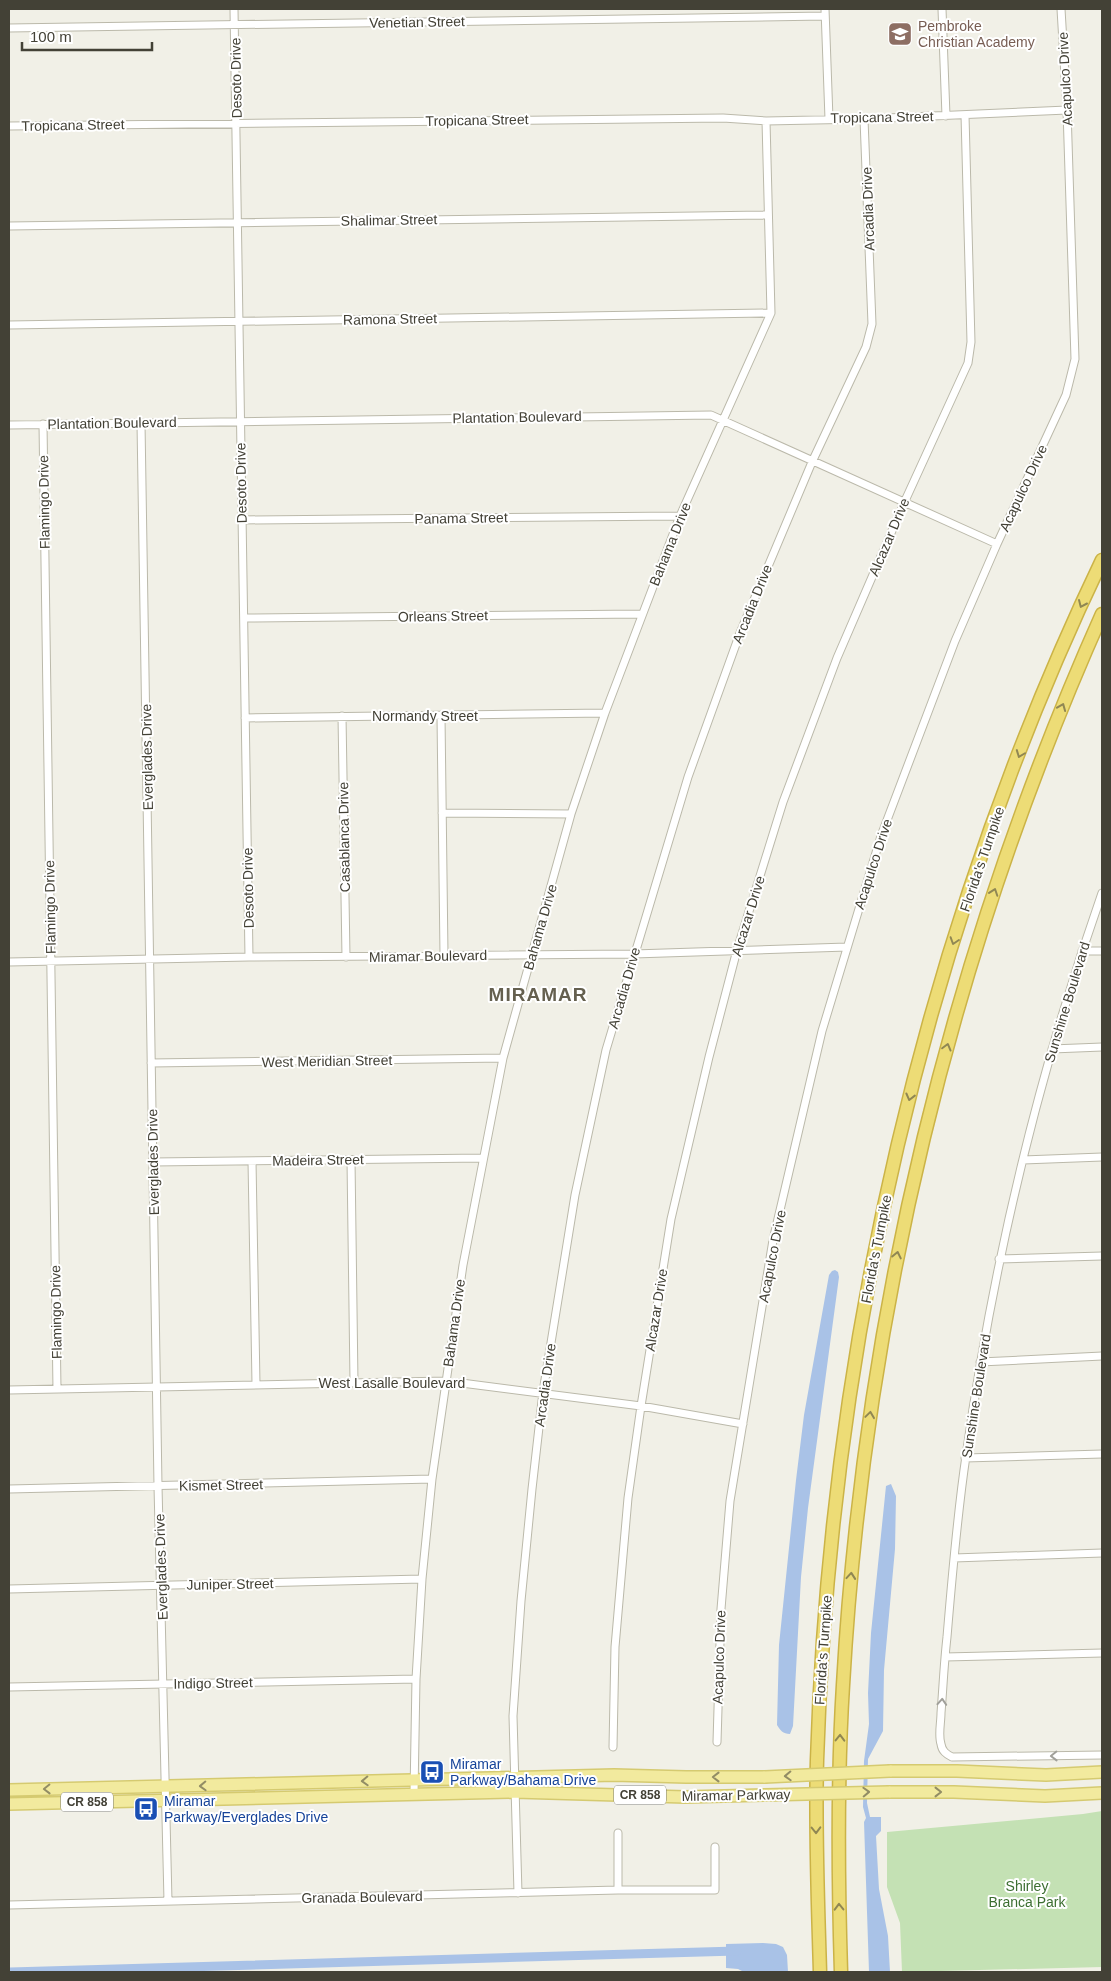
<svg xmlns="http://www.w3.org/2000/svg" width="1111" height="1981" font-family="Helvetica,sans-serif">
	<rect width="100%" height="100%" fill="#f1f0e7"/>
	<!-- green -->
	<path fill="#c4e1b4" d="M1102 1811V1967L902 1972 900 1923 887 1887V1832L1083 1814Z"/>
	<!-- water -->
	<path fill="#a9c2e7" d="M835 1270 838 1272 839 1277 808 1508 801 1577 793 1726 790 1734C783 1734 780 1730 777 1725L779 1645 796 1480 804 1415 829 1275 832 1271Z
		M891 1484 896 1496 895 1549 884 1670 883 1731 868 1759 867 1803 870 1817H881V1831L876 1836 879 1889 888 1936 890 1972H869L864 1822 866 1818 863 1807 864 1761 869 1724 868 1693 871 1633 886 1486Z
		M763 1943 776 1944 783 1947 787 1955 788 1972H744L738 1969 726 1968V1944Z"/>
	<g fill="none" stroke-linecap="round" stroke-linejoin="round">
		<!-- canal -->
		<path stroke="#a9c2e7" stroke-width="9" d="M10 1972 737 1951"/>
		<defs>
			<path id="minor" d="M234 9 249 957
				M825 9 829 119
				M942 9 946 116
				M9 28 825 16
				M9 126 723 118 766 121 864 119 1067 110
				M9 226 768 215
				M9 325 771 313
				M141 423 158 1486 168 1901
				M43 424 57 1389
				M9 425 711 415 997 544
				M241 520 680 516
				M244 618 642 614
				M342 716 346 957
				M441 716 444 955
				M245 718 605 713
				M442 813 571 814
				M1102 893C1038 1075 993 1264 966 1456 957 1516 952 1577 947 1637 944 1663 943 1688 941 1713 941 1723 938 1735 941 1744 942 1751 946 1754 952 1757L1102 1755
				M1082 951H1102
				M9 962 249 957 634 954 847 947
				M1052 1049 1102 1047
				M151 1063 503 1058
				M351 1160 354 1382
				M1023 1160 1102 1157
				M252 1161 256 1384
				M153 1162 483 1158
				M999 1259 1102 1256
				M980 1362 1102 1356
				M9 1390 446 1381 641 1406 743 1424
				M965 1458 1102 1454
				M9 1489 432 1479
				M954 1558 1102 1553
				M9 1589 422 1579
				M945 1657 1102 1653
				M9 1687 416 1679
				M717 1742 721 1609 730 1501 773 1240 822 1031 881 836 955 641 997 544 1066 395 1075 359 1067 110 1061 9
				M613 1747 615 1647 628 1498 641 1406 671 1219 709 1057 737 950 783 802 837 658 904 503 968 363 971 342 965 115
				M414 1794 416 1679 422 1579 432 1479 463 1265 503 1058 571 814 605 713 680 516 771 313 766 121
				M618 1833V1890
				M518 1893 513 1716 521 1601 532 1489 543 1392 575 1195 606 1050 688 777 740 633 812 462 866 347 872 324 864 119
				M9 1905 618 1890H715V1847"/>
			<path id="primary" d="M890 1771H957L1046 1775 1102 1772
				M9 1790 614 1775 686 1777H765
				M889 1792H954L1045 1796 1102 1793
				M9 1804 515 1792 685 1797 765 1795"/>
			<path id="motorway" d="M820 1972C818 1902 815 1831 817 1760 830 1349 924 932 1102 560
				M841 1972C838 1876 837 1781 843 1685 864 1316 951 952 1102 614"/>
		</defs>
		<!-- minor casing -->
		<use href="#minor" stroke="#bbb9aa" stroke-width="9"/>
		<!-- primary casing -->
		<use href="#primary" stroke="#d5ca70" stroke-width="14"/>
		<!-- motorway casing -->
		<use href="#motorway" stroke="#cbb347" stroke-width="15"/>
		<!-- minor -->
		<use href="#minor" stroke="#fff" stroke-width="7"/>
		<!-- primary -->
		<use href="#primary" stroke="#f2ea9e" stroke-width="11"/>
		<!-- motorway -->
		<use href="#motorway" stroke="#eddc76" stroke-width="12"/>
		<defs>
			<path id="primary-bridge" d="M765 1777 890 1771
				M765 1795 889 1792"/>
		</defs>
		<!-- primary-bridge casing -->
		<use href="#primary-bridge" stroke="#d5ca70" stroke-width="14" stroke-linecap="butt"/>
		<!-- primary-bridge -->
		<use href="#primary-bridge" stroke="#f2ea9e" stroke-width="11"/>
	</g>
	<!-- one-way arrows -->
	<defs><path id="oneway-chevron" d="M-2-3.5L2.5 0L-2 3.5" fill="none" stroke-width="1.6" stroke-linecap="round" stroke-linejoin="round" transform="scale(1.25)"/></defs>
	<g stroke="#908753">
		<use href="#oneway-chevron" transform="translate(1082 604) rotate(114)"/>
		<use href="#oneway-chevron" transform="translate(1062 707) rotate(-68)"/>
		<use href="#oneway-chevron" transform="translate(1020 754) rotate(111)"/>
		<use href="#oneway-chevron" transform="translate(994 892) rotate(-71)"/>
		<use href="#oneway-chevron" transform="translate(954 941) rotate(108)"/>
		<use href="#oneway-chevron" transform="translate(947 1047) rotate(-75)"/>
		<use href="#oneway-chevron" transform="translate(910 1097) rotate(104)"/>
		<use href="#oneway-chevron" transform="translate(897 1255) rotate(-78)"/>
		<use href="#oneway-chevron" transform="translate(870 1415) rotate(-82)"/>
		<use href="#oneway-chevron" transform="translate(851 1576) rotate(-85)"/>
		<use href="#oneway-chevron" transform="translate(840 1738) rotate(-89)"/>
		<use href="#oneway-chevron" transform="translate(816 1830) rotate(89)"/>
		<use href="#oneway-chevron" transform="translate(839 1907) rotate(-91)"/>
	</g>
	<g stroke="#a1a09a">
		<use href="#oneway-chevron" transform="translate(942 1702) rotate(-86)"/>
		<use href="#oneway-chevron" transform="translate(1054 1756) rotate(179)"/>
	</g>
	<g stroke="#928d65">
		<use href="#oneway-chevron" transform="translate(788 1776) rotate(178)"/>
		<use href="#oneway-chevron" transform="translate(716 1777) rotate(-180)"/>
		<use href="#oneway-chevron" transform="translate(365 1781) rotate(178)"/>
		<use href="#oneway-chevron" transform="translate(203 1786) rotate(178)"/>
		<use href="#oneway-chevron" transform="translate(47 1789) rotate(179)"/>
		<use href="#oneway-chevron" transform="translate(866 1792) rotate(-2)"/>
		<use href="#oneway-chevron" transform="translate(938 1792)"/>
	</g>
	<!-- icons -->
	<defs>
		<symbol id="school-square" viewBox="-11 -11 22 22"><rect x="-9" y="-9" width="18" height="18" rx="4" fill="#8d6e63" stroke="#fff"/><path d="M0-5L7-2L0 1L-7-2ZM-4 1L0 2.5L4 1V4Q0 6-4 4Z" fill="#fff"/></symbol>
		<symbol id="bus-square" viewBox="-11 -11 22 22"><rect x="-9" y="-9" width="18" height="18" rx="4" fill="#1a4fb4" stroke="#fff"/><path d="M-5-6H5V4H4V6H2V4H-2V6H-4V4H-5ZM-3.5-4V0h7V-4ZM-3.5 1.2v1.5H-2V1.2ZM2 1.2v1.5H3.5V1.2Z" fill="#fff"/></symbol>
	</defs>
	<g fill-rule="evenodd">
		<use href="#school-square" x="886" y="20" width="28" height="28"/>
		<use href="#bus-square" x="418" y="1758" width="28" height="28"/>
		<use href="#bus-square" x="132" y="1795" width="28" height="28"/>
	</g>
	<g text-anchor="middle" stroke-width="4" stroke-linejoin="round" paint-order="stroke">
		<!-- shield labels -->
		<g fill="#fff" stroke="#7b7a72" stroke-width="1">
			<rect x="614" y="1785.5" width="52" height="19" rx="4"/>
			<rect x="61" y="1792.5" width="52" height="19" rx="4"/>
		</g>
		<g font-size="12" font-weight="bold" fill="#434136">
			<text x="640" y="1799">CR 858</text>
			<text x="87" y="1806">CR 858</text>
		</g>
		<!-- street labels -->
		<g font-size="14" fill="#434136" stroke="#fff">
			<text transform="translate(417 22) rotate(-1)" y="5">Venetian Street</text>
			<text transform="translate(236 78) rotate(-91)" y="5">Desoto Drive</text>
			<text transform="translate(1065 79) rotate(-93)" y="5">Acapulco Drive</text>
			<text transform="translate(882 117) rotate(-1)" y="5">Tropicana Street</text>
			<text transform="translate(477 120) rotate(-1)" y="5">Tropicana Street</text>
			<text transform="translate(73 125) rotate(-1)" y="5">Tropicana Street</text>
			<text transform="translate(868 209) rotate(-92)" y="5">Arcadia Drive</text>
			<text transform="translate(389 220) rotate(-1)" y="5">Shalimar Street</text>
			<text transform="translate(390 319) rotate(-1)" y="5">Ramona Street</text>
			<text transform="translate(517 417) rotate(-1)" y="5">Plantation Boulevard</text>
			<text transform="translate(112 423) rotate(-1)" y="5">Plantation Boulevard</text>
			<text transform="translate(241 483) rotate(-91)" y="5">Desoto Drive</text>
			<text transform="translate(1023 488) rotate(-65)" y="5">Acapulco Drive</text>
			<text transform="translate(44 502) rotate(-91)" y="5">Flamingo Drive</text>
			<text transform="translate(461 518) rotate(-1)" y="5">Panama Street</text>
			<text transform="translate(889 537) rotate(-67)" y="5">Alcazar Drive</text>
			<text transform="translate(670 544) rotate(-68)" y="5">Bahama Drive</text>
			<text transform="translate(752 604) rotate(-68)" y="5">Arcadia Drive</text>
			<text transform="translate(443 616) rotate(-1)" y="5">Orleans Street</text>
			<text x="425" y="721">Normandy Street</text>
			<text transform="translate(147 757) rotate(-91)" y="5">Everglades Drive</text>
			<text transform="translate(344 837) rotate(-91)" y="5">Casablanca Drive</text>
			<text transform="translate(982 859) rotate(-71)" y="5">Florida's Turnpike</text>
			<text transform="translate(873 864) rotate(-72)" y="5">Acapulco Drive</text>
			<text transform="translate(248 888) rotate(-91)" y="5">Desoto Drive</text>
			<text transform="translate(50 907) rotate(-91)" y="5">Flamingo Drive</text>
			<text transform="translate(748 916) rotate(-73)" y="5">Alcazar Drive</text>
			<text transform="translate(540 927) rotate(-74)" y="5">Bahama Drive</text>
			<text transform="translate(428 956) rotate(-1)" y="5">Miramar Boulevard</text>
			<text transform="translate(624 988) rotate(-74)" y="5">Arcadia Drive</text>
			<text transform="translate(1067 1002) rotate(-73)" y="5">Sunshine Boulevard</text>
			<text transform="translate(327 1061) rotate(-1)" y="5">West Meridian Street</text>
			<text transform="translate(318 1160) rotate(-1)" y="5">Madeira Street</text>
			<text transform="translate(153 1162) rotate(-91)" y="5">Everglades Drive</text>
			<text transform="translate(876 1249) rotate(-79)" y="5">Florida's Turnpike</text>
			<text transform="translate(772 1256) rotate(-79)" y="5">Acapulco Drive</text>
			<text transform="translate(656 1310) rotate(-81)" y="5">Alcazar Drive</text>
			<text transform="translate(56 1312) rotate(-91)" y="5">Flamingo Drive</text>
			<text transform="translate(454 1323) rotate(-82)" y="5">Bahama Drive</text>
			<text x="392" y="1388">West Lasalle Boulevard</text>
			<text transform="translate(545 1385) rotate(-82)" y="5">Arcadia Drive</text>
			<text transform="translate(976 1396) rotate(-81)" y="5">Sunshine Boulevard</text>
			<text transform="translate(221 1485) rotate(-1)" y="5">Kismet Street</text>
			<text transform="translate(161 1567) rotate(-92)" y="5">Everglades Drive</text>
			<text transform="translate(230 1584) rotate(-1)" y="5">Juniper Street</text>
			<text transform="translate(823 1650) rotate(-86)" y="5">Florida's Turnpike</text>
			<text transform="translate(719 1657) rotate(-88)" y="5">Acapulco Drive</text>
			<text transform="translate(213 1683) rotate(-1)" y="5">Indigo Street</text>
			<text transform="translate(736 1795) rotate(-1)" y="5">Miramar Parkway</text>
			<text transform="translate(362 1897) rotate(-1)" y="5">Granada Boulevard</text>
		</g>
		<!-- education labels -->
		<g font-size="14" fill="#785e54" stroke="#fff" text-anchor="start">
			<text x="918" y="31">Pembroke<tspan x="918" dy="16">Christian Academy</tspan></text>
		</g>
		<!-- transit labels -->
		<g font-size="14" fill="#164399" stroke="#fff" text-anchor="start">
			<text x="450" y="1769">Miramar<tspan x="450" dy="16">Parkway/Bahama Drive</tspan></text>
			<text x="164" y="1806">Miramar<tspan x="164" dy="16">Parkway/Everglades Drive</tspan></text>
		</g>
		<!-- park labels -->
		<g font-size="14" fill="#3c6e31" stroke="#fff">
			<text x="1027" y="1891">Shirley<tspan x="1027" dy="16">Branca Park</tspan></text>
		</g>
		<!-- district labels -->
		<g font-size="19" font-weight="bold" letter-spacing="1" fill="#65604f" stroke="#fff">
			<text x="538" y="1001">MIRAMAR</text>
		</g>
	</g>
	<!-- border -->
	<rect width="1111" height="1981" fill="none" stroke="#434136" stroke-width="20"/>
	<!-- scale -->
	<path d="M22 42v8h130v-8" fill="none" stroke="#434136" stroke-width="2.5"/>
	<text x="30" y="42" font-size="15" fill="#434136" stroke="#ffffff" stroke-width="4" paint-order="stroke">100 m</text>
</svg>
